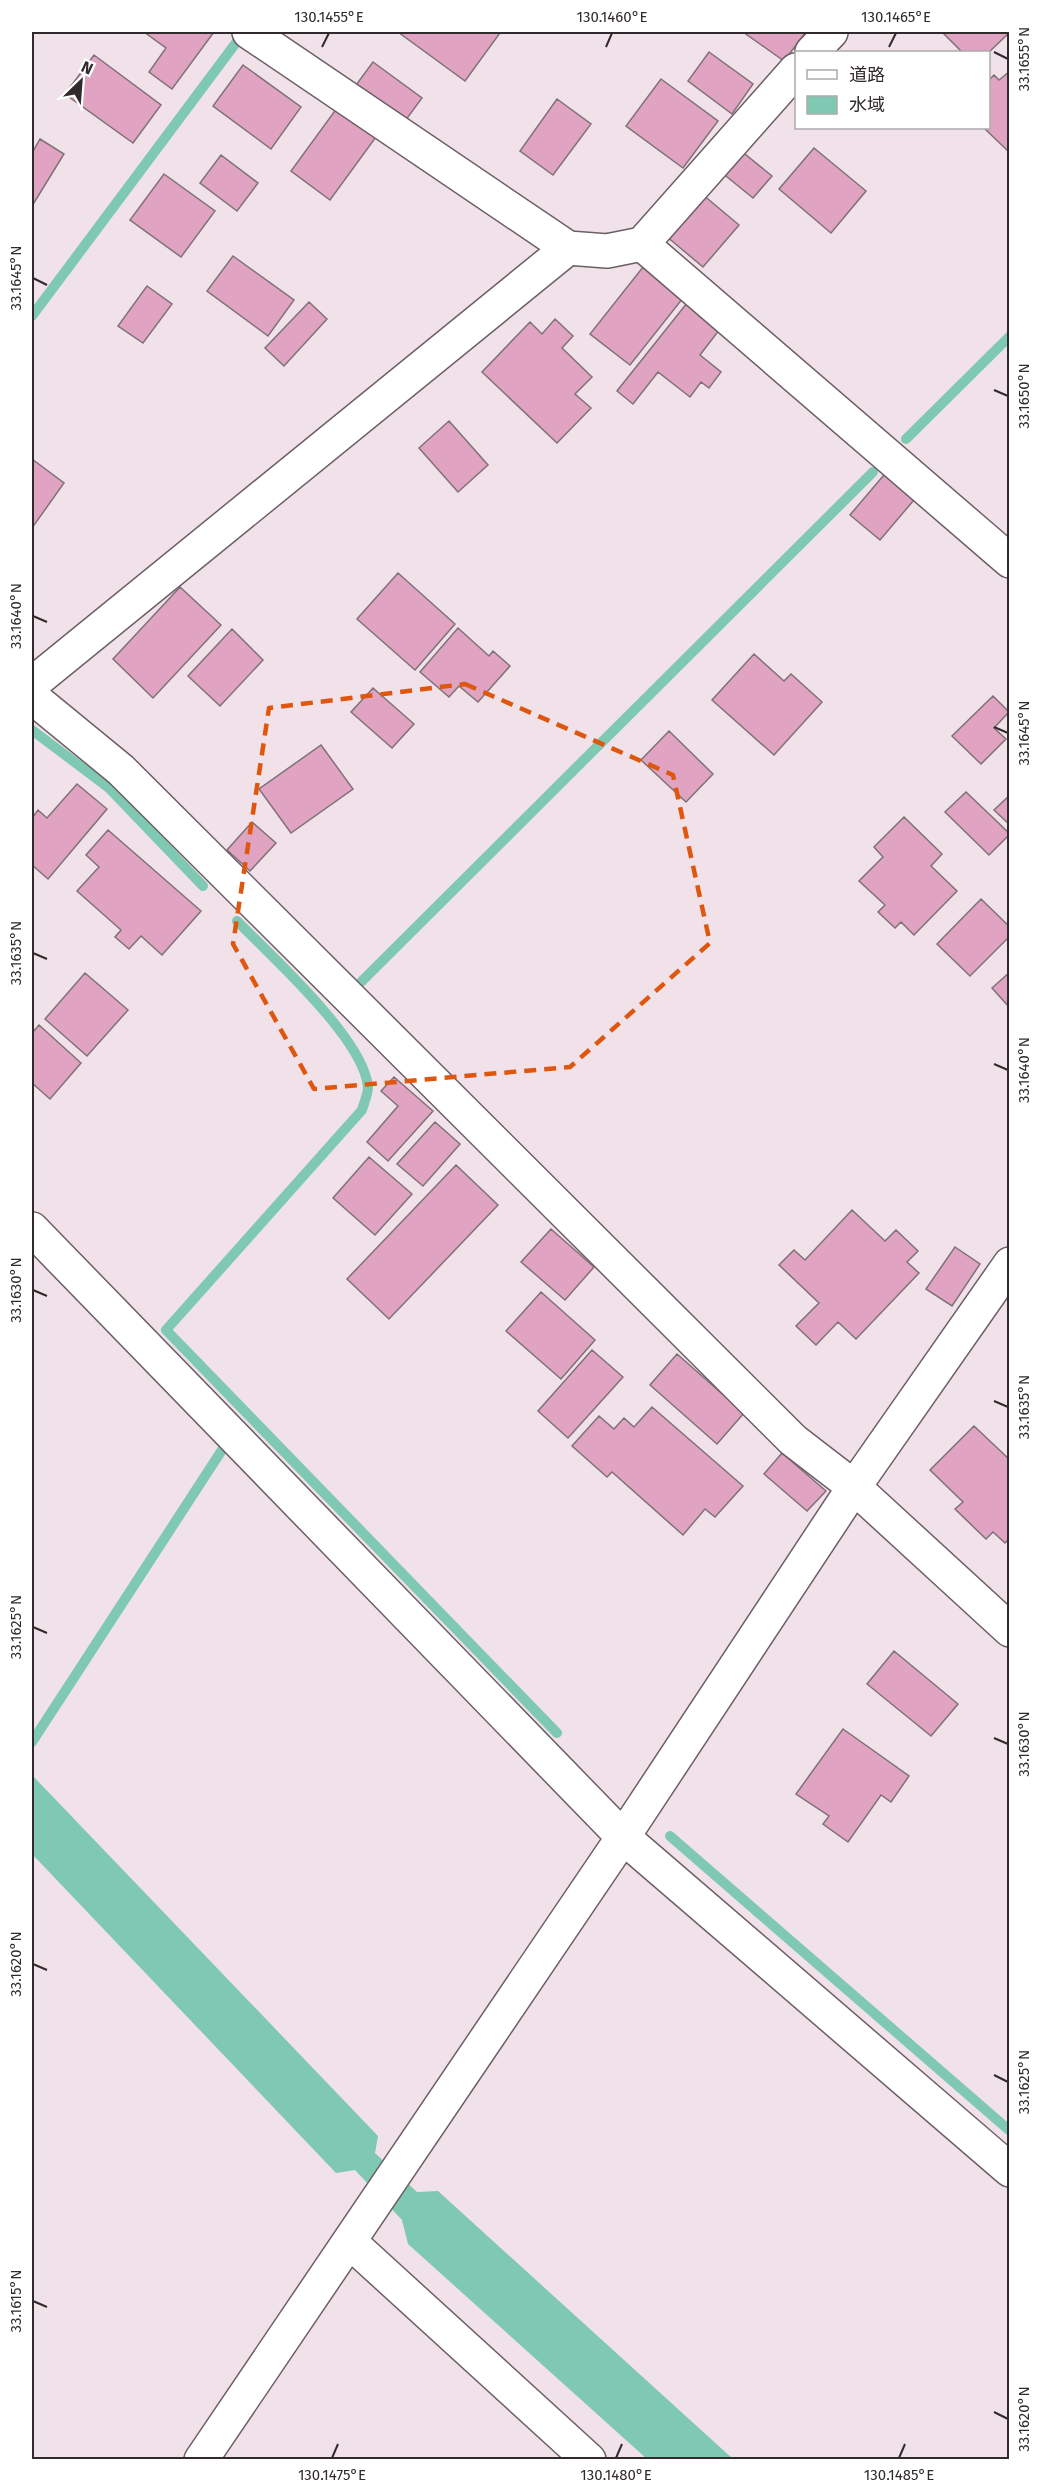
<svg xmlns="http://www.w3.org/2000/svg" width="1041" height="2491" font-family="'Fira Sans','Noto Sans JP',sans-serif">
	<rect width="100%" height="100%" fill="#f1e1e8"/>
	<!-- water -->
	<path fill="#7fc9b2" d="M32 1775 378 2136 375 2153 417 2192 438 2191 733 2459H647L408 2244 402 2220 355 2170 336 2173 32 1854Z"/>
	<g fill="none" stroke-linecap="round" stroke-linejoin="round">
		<!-- stream -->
		<path stroke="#7fc9b2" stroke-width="10" d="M32 316 244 32
			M906 439 1010 336
			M32 730 109 788 203 886
			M237 921C271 956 364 1039 368 1087 368 1094 364 1103 362 1110L166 1330 557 1733
			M361 982 873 472
			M32 1742 222 1450
			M670 1836 1010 2131"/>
	</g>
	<!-- building -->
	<path fill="#e0a3c1" stroke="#7f7178" stroke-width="1.5" d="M144 32H214L172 89 149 72 166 48Z
		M398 32H497L500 33 465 81Z
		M743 32H806L784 61Z
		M942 32H1010L988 53 962 52Z
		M709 52 753 84 732 114 688 81Z
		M94 55 161 105 133 143 65 94Z
		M373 62 422 98 405 121 356 85Z
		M243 65 301 107 271 149 213 106Z
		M1010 71V153L984 128H988V81L994 75 999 80Z
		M661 79 718 121 683 168 626 126Z
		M557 99 591 124 553 175 520 151Z
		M337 108 376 137 330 200 291 171Z
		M40 139 64 154 32 206V153Z
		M814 148 866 191 831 233 779 189Z
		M740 150 772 176 753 198 721 172Z
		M221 155 258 183 237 211 200 183Z
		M164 174 215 211 181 257 130 220Z
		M702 194 739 225 703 267 666 236Z
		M233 256 294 300 268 336 207 291Z
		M647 262 687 293 630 365 590 334Z
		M147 286 172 304 143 343 118 326Z
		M309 302 327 319 284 366 265 348Z
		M687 303 720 329 700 355 721 372 709 388 701 382 690 397 658 372 633 404 617 391Z
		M555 319 573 336 562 348 592 377 575 394 591 408 557 443 482 372 530 322 542 334Z
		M449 421 488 465 458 492 419 448Z
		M32 459 64 483 32 528Z
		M889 469 919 494 880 540 850 515Z
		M398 573 455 624 415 670 357 619Z
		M180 587 221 625 153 698 113 659Z
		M458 628 489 656 493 651 510 666 478 702 459 686 449 697 420 672Z
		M232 629 263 660 220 706 188 676Z
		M754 654 784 681 791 674 822 702 774 755 712 700Z
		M373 688 414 724 392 748 351 712Z
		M993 696 1009 712 994 728 1006 739 981 764 952 736Z
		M669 731 713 774 686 802 641 760Z
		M321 745 353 789 291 833 259 789Z
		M77 784 107 809 48 879 32 865V818L38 810 47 818Z
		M966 792 1010 834 989 855 945 812Z
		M1010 795V825L994 810Z
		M904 817 942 854 931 866 957 891 914 935 901 922 895 928 878 912 885 905 859 881 883 857 874 847Z
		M252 822 276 843 250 871 227 850Z
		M108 830 201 911 162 955 141 936 129 949 115 937 121 930 77 891 99 867 86 855Z
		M981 899 1010 927V936L970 976 937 944Z
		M1010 972V1008L992 988Z
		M85 973 128 1010 87 1056 45 1019Z
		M39 1025 81 1063 50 1099 32 1083V1033Z
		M394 1077 433 1111 388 1161 367 1142 398 1106 381 1091Z
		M435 1122 460 1144 423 1186 397 1164Z
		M369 1157 412 1194 375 1235 333 1198Z
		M456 1165 498 1205 389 1319 347 1279Z
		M852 1210 885 1241 896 1230 918 1251 907 1262 919 1273 856 1339 838 1322 816 1345 796 1326 819 1303 779 1265 794 1250 805 1260Z
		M551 1229 594 1267 565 1300 521 1262Z
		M955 1247 980 1264 952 1306 926 1289Z
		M541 1292 595 1340 561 1379 506 1331Z
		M592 1350 623 1377 568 1438 538 1411Z
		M677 1354 744 1413 717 1444 650 1385Z
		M652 1407 743 1486 715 1517 705 1509 683 1535 612 1472 607 1477 572 1446 599 1416 614 1429 624 1418 634 1427Z
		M974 1426 1010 1460V1538L1005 1543 993 1532 986 1539 955 1509 963 1502 930 1470Z
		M782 1453 826 1491 807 1511 764 1474Z
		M894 1651 958 1704 931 1736 867 1684Z
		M843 1729 909 1776 891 1802 881 1795 848 1842 823 1824 829 1816 796 1794Z"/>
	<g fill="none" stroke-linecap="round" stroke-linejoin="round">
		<defs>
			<path id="minor" d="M249 32 568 248 607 251 642 244 796 70
				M812 52 831 32
				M642 244 1010 561
				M32 684 568 248
				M32 697 121 770 793 1440 854 1487 1010 1630
				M32 1229 623 1837 1010 2170
				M350 2242 589 2460
				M201 2460 623 1837 854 1487 1010 1264"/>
		</defs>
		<!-- minor casing -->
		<use href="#minor" stroke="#6c5f65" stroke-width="36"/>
		<!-- minor -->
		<use href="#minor" stroke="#fff" stroke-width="33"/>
	</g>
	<!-- marked area -->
	<path fill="none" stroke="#df570e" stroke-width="4.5" stroke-dasharray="12 8" stroke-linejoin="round" d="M465 684 673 775 710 943 570 1067 314 1089 233 944 269 708Z"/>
	<!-- ticks -->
	<path fill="none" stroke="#302a2d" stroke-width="2" d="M322 47 329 33M606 47 612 33M889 47 896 33M994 52 1008 59M33 278 47 285M994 390 1008 396M33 616 47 622M994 727 1008 733M33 953 47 959M994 1064 1008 1070M33 1290 47 1296M994 1401 1008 1407M33 1627 47 1633M994 1738 1008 1744M33 1964 47 1970M994 2075 1008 2082M33 2301 47 2307M994 2412 1008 2419M332 2458 338 2444M616 2458 622 2444M899 2458 905 2444"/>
	<!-- border -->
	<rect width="1041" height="2491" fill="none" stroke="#ffffff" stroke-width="66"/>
	<!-- legend -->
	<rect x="795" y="51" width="195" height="78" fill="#ffffff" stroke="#acaaab" stroke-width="1.5"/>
	<rect x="807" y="70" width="30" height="9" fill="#ffffff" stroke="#acaaab" stroke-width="1.5"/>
	<text x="849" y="81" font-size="18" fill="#302a2d">道路</text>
	<rect x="807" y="96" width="30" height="18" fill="#7fc9b2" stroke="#acaaab" stroke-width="1.5"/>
	<text x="849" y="111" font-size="18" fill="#302a2d">水域</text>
	<!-- north arrow -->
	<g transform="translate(81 81) rotate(25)" stroke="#ffffff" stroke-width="4.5" paint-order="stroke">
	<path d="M0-4.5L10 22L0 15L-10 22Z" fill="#302a2d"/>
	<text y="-9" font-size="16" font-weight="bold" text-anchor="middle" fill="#302a2d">N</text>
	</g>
	<rect x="33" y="33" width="975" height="2425" fill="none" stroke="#302a2d" stroke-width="2"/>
	<g font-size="15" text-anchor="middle" fill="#302a2d">
		<text x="329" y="22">130.1455°E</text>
		<text x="612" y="22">130.1460°E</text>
		<text x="896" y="22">130.1465°E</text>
		<text transform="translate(1024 59) rotate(-90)" y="5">33.1655°N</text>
		<text transform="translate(16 278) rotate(-90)" y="5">33.1645°N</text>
		<text transform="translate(1024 396) rotate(-90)" y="5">33.1650°N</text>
		<text transform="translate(16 616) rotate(-90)" y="5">33.1640°N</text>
		<text transform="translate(1024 733) rotate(-90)" y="5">33.1645°N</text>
		<text transform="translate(16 953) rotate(-90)" y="5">33.1635°N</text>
		<text transform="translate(1024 1070) rotate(-90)" y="5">33.1640°N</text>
		<text transform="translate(16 1290) rotate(-90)" y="5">33.1630°N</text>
		<text transform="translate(1024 1407) rotate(-90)" y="5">33.1635°N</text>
		<text transform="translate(16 1627) rotate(-90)" y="5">33.1625°N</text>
		<text transform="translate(1024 1744) rotate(-90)" y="5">33.1630°N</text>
		<text transform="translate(16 1964) rotate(-90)" y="5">33.1620°N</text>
		<text transform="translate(1024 2082) rotate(-90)" y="5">33.1625°N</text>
		<text transform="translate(16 2301) rotate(-90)" y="5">33.1615°N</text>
		<text transform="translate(1024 2419) rotate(-90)" y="5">33.1620°N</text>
		<text x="332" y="2480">130.1475°E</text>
		<text x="616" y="2480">130.1480°E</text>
		<text x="899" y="2480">130.1485°E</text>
	</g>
</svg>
